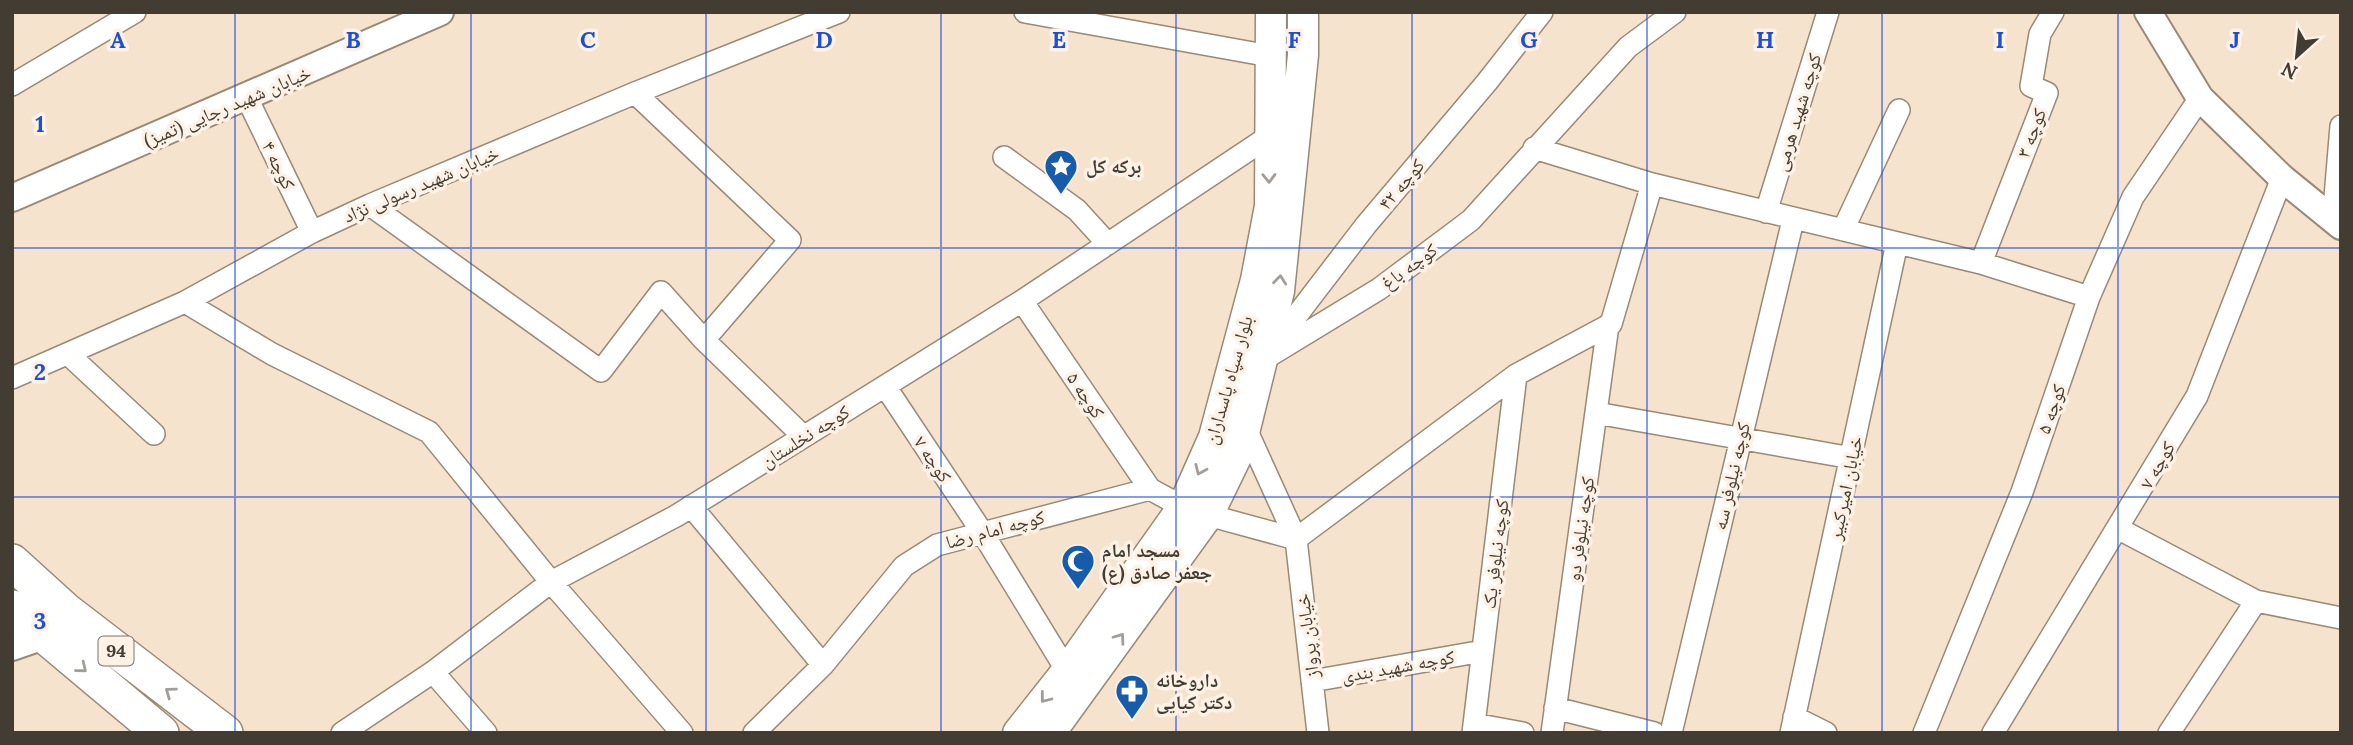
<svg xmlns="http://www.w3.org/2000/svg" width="2353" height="745" font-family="Lora,'Noto Naskh Arabic',serif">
	<rect width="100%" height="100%" fill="#f5e3ce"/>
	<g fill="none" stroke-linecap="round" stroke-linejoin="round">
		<defs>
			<path id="minor" d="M1025 12 1270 56
				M12 85 135 12
				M635 93 790 240 704 340 803 436
				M247 98 312 232
				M1534 148 1652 184 1981 263 2089 297
				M1004 157 1077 210 1108 244
				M370 205 601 371 661 292 704 340
				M1766 212 1828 12
				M2333 221 2341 126
				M1843 230 1899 110
				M1981 263 2047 93 2031 86 2040 34 2053 12
				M1022 301 1150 489
				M185 302 272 354 429 432 551 582 682 733
				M1271 349 1366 225 1487 82 1542 12
				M68 354 154 434
				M1264 359 1379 289 1471 220 1628 47 1675 12
				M12 378 185 302 312 232 370 205 635 93 839 12
				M885 386 982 532 1067 671
				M1596 413 1852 458
				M1246 429 1296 539 1318 733
				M691 506 823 665
				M1208 515 1296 539
				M2119 529 2256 601 2341 618
				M1296 539 1516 375 1611 324 1652 184
				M433 672 486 733
				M1312 681 1483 651
				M1555 708 1654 733
				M1794 717 1826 733
				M1474 724 1523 733
				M342 733 433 672 551 582 676 516 1022 301 1268 137
				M754 733 823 665 904 566 937 545 1150 489 1183 507
				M1473 733 1516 375
				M1552 733 1608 325
				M1671 733 1793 220
				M1791 733 1897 243
				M1924 733 2022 492 2089 297 2133 197 2200 98
				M1993 733 2197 396 2282 178
				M2169 733 2256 601"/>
			<path id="tertiary" d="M2148 12 2200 98 2282 178 2341 226
				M12 198 440 12
				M12 647 44 636"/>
			<path id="secondary" d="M1018 733 1067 671 1183 507 1214 437 1256 280 1270 206 1271 12
				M1050 733 1208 515 1240 449 1279 291 1303 55V12"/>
			<path id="trunk" d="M12 562 66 611 225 733
				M12 608 161 733"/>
		</defs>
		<!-- minor casing -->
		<use href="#minor" stroke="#998975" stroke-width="24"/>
		<!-- tertiary casing -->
		<use href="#tertiary" stroke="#998975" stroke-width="30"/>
		<!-- secondary casing -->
		<use href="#secondary" stroke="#998975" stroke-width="33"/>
		<!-- trunk casing -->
		<use href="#trunk" stroke="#998975" stroke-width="38"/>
		<!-- minor -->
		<use href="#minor" stroke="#fff" stroke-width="21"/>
		<!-- tertiary -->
		<use href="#tertiary" stroke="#fff" stroke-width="26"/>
		<!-- secondary -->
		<use href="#secondary" stroke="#fff" stroke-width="30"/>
		<!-- trunk -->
		<use href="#trunk" stroke="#fff" stroke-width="35"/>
	</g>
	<!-- one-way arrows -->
	<defs><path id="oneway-chevron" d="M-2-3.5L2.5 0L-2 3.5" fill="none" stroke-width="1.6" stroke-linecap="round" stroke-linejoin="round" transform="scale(1.75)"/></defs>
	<g stroke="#a19e99">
		<use href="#oneway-chevron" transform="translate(1269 178) rotate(89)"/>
		<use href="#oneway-chevron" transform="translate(1280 280) rotate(-84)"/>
		<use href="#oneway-chevron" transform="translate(1200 470) rotate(114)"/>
		<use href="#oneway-chevron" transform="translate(1120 638) rotate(-54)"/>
		<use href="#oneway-chevron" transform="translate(82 668) rotate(39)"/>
		<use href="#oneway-chevron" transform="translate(170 692) rotate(-144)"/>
		<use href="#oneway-chevron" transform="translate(1045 698) rotate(128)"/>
	</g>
	<!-- grid -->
	<path fill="none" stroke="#1d4ed8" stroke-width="2" stroke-opacity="0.55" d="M235 12V733M471 12V733M706 12V733M941 12V733M1176 12V733M1412 12V733M1647 12V733M1882 12V733M2118 12V733M12 248H2341M12 497H2341"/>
	<!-- icons -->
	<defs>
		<symbol id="sight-pin" viewBox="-11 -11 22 30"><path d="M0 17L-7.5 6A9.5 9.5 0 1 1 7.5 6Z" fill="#165cab" stroke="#fdf2e5"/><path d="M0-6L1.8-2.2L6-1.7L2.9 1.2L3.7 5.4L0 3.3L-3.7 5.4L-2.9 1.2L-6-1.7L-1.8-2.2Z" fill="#fff"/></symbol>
		<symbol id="mosque-pin" viewBox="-11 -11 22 30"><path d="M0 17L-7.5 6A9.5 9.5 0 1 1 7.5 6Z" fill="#165cab" stroke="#fdf2e5"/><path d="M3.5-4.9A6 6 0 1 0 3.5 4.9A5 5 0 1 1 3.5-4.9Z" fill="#fff"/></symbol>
		<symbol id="pharmacy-pin" viewBox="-11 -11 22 30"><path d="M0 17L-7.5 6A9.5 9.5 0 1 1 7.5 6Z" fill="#165cab" stroke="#fdf2e5"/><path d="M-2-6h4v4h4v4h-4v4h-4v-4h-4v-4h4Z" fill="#fff"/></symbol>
	</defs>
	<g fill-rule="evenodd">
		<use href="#sight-pin" x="1042" y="147" width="38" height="52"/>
		<use href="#mosque-pin" x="1059" y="542" width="38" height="52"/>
		<use href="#pharmacy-pin" x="1113" y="672" width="38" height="52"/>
	</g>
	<g text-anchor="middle" stroke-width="7" stroke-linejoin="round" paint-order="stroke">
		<!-- shield labels -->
		<rect fill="#fdf2e5" stroke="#7b7368" stroke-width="2" x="98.5" y="636.5" width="35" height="29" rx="5"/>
		<g font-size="18" font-weight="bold" fill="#433c33">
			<text x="116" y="657">94</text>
		</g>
		<!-- street labels -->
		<g font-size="19" fill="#433c33" stroke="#fdf2e5">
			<text transform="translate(227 106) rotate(-23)" y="7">خیابان شهید رجایی (تمیز)</text>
			<text transform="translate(1797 112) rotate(-73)" y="7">کوچه شهید هرمی</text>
			<text transform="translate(2031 133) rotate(-69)" y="7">کوچه ۳</text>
			<text transform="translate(279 165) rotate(64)" y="7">کوچه ۴</text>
			<text transform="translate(421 184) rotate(-23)" y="7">خیابان شهید رسولی نژاد</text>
			<text transform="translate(1401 184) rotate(-50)" y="7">کوچه ۴۲</text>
			<text transform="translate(1409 266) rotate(-36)" y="7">کوچه باغ</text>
			<text transform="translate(1228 380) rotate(-74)" y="7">بلوار سپاه پاسداران</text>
			<text transform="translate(1086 395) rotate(56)" y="7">کوچه ۵</text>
			<text transform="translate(2051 409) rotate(-71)" y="7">کوچه ۵</text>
			<text transform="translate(805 436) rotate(-32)" y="7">کوچه نخلستان</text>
			<text transform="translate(933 459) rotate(56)" y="7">کوچه ۷</text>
			<text transform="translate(2157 465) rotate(-60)" y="7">کوچه ۷</text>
			<text transform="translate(1731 476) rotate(-77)" y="7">کوچه نیلوفر سه</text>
			<text transform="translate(1845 488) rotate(-78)" y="7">خیابان امیرکبیر</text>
			<text transform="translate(995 529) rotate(-15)" y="7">کوچه امام رضا</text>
			<text transform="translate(1580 529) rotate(-82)" y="7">کوچه نیلوفر دو</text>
			<text transform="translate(1495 554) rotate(-83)" y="7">کوچه نیلوفر یک</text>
			<text transform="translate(1307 636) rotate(-97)" y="7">خیابان پرواز</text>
			<text transform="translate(1398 666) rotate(-10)" y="7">کوچه شهید بندی</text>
		</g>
		<!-- poi labels -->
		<g font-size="19" font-weight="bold" fill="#433c33" stroke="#fdf2e5" text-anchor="start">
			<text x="1086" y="173">برکه کل</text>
			<text x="1102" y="557">مسجد امام<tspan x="1102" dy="22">جعفر صادق (ع)</tspan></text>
			<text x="1156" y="687">داروخانه<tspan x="1156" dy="22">دکتر کیایی</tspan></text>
		</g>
	</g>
	<g font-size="23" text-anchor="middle" font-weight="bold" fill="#1d4ed8" stroke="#fdf2e5" stroke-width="7" stroke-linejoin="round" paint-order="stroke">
		<text x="118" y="48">A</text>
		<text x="353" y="48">B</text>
		<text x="588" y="48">C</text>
		<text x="824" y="48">D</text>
		<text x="1059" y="48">E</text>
		<text x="1294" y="48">F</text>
		<text x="1529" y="48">G</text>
		<text x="1765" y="48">H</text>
		<text x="2000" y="48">I</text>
		<text x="2235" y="48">J</text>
		<text x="40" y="132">1</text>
		<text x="40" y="380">2</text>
		<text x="40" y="629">3</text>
	</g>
	<!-- border -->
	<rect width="2353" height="745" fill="none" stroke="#433c33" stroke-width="28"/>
	<!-- north arrow -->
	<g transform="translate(2297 56) rotate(207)" stroke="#fdf2e5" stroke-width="5" paint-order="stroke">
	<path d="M0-5L12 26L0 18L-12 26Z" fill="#433c33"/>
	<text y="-10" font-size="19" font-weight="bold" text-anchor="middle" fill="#433c33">N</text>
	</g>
</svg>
